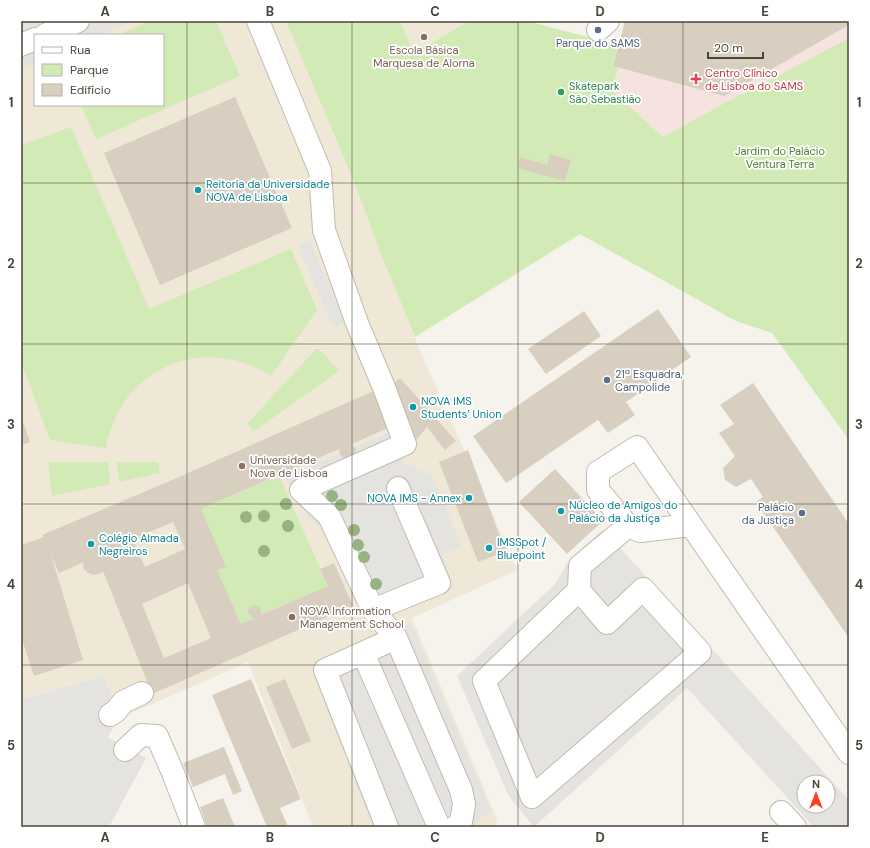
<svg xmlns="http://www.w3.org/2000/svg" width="870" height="848" font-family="'DM Sans',sans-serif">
	<rect width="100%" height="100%" fill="#f6f3ec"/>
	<!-- education -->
	<path fill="#efe8d6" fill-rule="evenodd" d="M21 21H286L355 184 382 257 419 348 517 570 412 618 498 822 492 827H313L248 662 118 719 103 675 21 700ZM35 35H163V105H35Z
		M400 21H469L413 53Z"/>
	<!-- medical -->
	<path fill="#f6e3e0" d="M625 21H849V39L744 98 741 94 663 137 611 91 618 67 613 66Z"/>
	<!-- green -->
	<path fill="#d2eab5" d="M150 21H216L240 76 96 139 81 105H163V35H118Z
		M286 21H400L414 53 469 21H527L618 45 613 65 618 67 612 91 663 137 741 94 742 95 849 38V440L772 333 736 321 580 234 415 337 382 257 355 184Z
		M71 127 149 309 291 249 317 310 271 376C204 332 119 369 106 448L50 440 21 361V145Z
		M317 348 325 355 339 371 254 431 247 424Z
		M48 462H108L110 484 52 496Z
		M117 462H158L160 473 119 482Z
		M279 476 328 586 261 615 259 607 255 605C251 607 247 608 248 613L253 619 241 624 217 570 225 567 201 509Z"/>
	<!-- parking -->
	<path fill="#e5e3e0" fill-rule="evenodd" d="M22 21H133L100 35H35V63L21 69V22Z
		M310 241 345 322 333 327 298 246Z
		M390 432 397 447 402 462 432 476 462 547 442 555 454 589 369 623 336 547 301 508 292 488 284 477Z
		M603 529 849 800V827H814L687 688 534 827 508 795 457 676 555 584 569 560ZM804 782H828V806H804Z
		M411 623 491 810 471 827H373L311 668Z
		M104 675 118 719 108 737 146 758 109 827H21V700Z"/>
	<!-- building -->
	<path fill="#d8cfc1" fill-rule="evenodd" d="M625 21H849V25L724 96 613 66Z
		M235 97 292 228 160 285 104 153Z
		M550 154 571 160 565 181 517 168 520 157 547 165Z
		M658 309 691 357 626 402 635 415 608 433 598 420 506 483 473 436Z
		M584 311 601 336 546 374 528 349Z
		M400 378 456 441 445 450 427 427 416 440 390 387Z
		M753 383 849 524V638L756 502 763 497 751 479 736 487 725 480 723 468 735 456 719 433 734 424 720 405Z
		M376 390 392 426 352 444 356 450 355 455 346 459 343 458 340 454 339 449 201 509 226 567 217 570 241 624 253 619 248 613V610L250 607 255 605 259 607 261 610V615L328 586 320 569 334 563 353 606 152 694 103 571 99 574 93 575 88 573 84 569 83 564 84 562 59 573 51 555 83 660 34 676 21 636V545L44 537 42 535 163 484ZM173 522 185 549 145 567 133 539ZM188 583 211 638 164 658 142 604Z
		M21 416 30 442 21 445Z
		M468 450 499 534 507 551 478 562 439 462Z
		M555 469 603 521 567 554 519 502Z
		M251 679 301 799 280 808 288 827H267L212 695Z
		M285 679 311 741 292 749 266 687Z
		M224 747 242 791 233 795 225 774 193 787 183 763Z
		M223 798 235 827H207L200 807Z"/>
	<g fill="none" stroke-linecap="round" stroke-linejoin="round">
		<defs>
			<path id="minor" d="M258 21 320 171 324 230 357 323 385 390 405 444 301 490 329 516 373 610 439 583 398 488
				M598 30 608 21
				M45 35 78 21
				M21 45 35 39
				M691 525 640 531 628 526 598 490V472L637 447 849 753
				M579 590 484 681 532 797 700 652 643 589 607 623 579 590 580 566 628 526
				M373 610 396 638 461 790 464 804 461 822 455 827
				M363 653 439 827
				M110 715 116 711 123 702 142 693
				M125 750 141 735 157 736 173 773 194 827
				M781 812 795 827
				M387 827 325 670 396 638"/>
		</defs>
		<!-- minor casing -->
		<use href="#minor" stroke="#c2bbae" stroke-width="24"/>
		<!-- minor -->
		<use href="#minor" stroke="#fff" stroke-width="22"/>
	</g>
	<!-- trees -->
	<g fill="#97b381">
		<circle cx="332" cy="496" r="6"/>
		<circle cx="286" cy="504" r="6"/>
		<circle cx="341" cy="505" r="6"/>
		<circle cx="264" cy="516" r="6"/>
		<circle cx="246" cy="517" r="6"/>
		<circle cx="288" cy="526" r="6"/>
		<circle cx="354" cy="530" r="6"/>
		<circle cx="358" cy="545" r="6"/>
		<circle cx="264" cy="551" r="6"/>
		<circle cx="364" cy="557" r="6"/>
		<circle cx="376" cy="584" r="6"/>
	</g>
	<!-- grid -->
	<path fill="none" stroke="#4b4439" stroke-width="1" stroke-opacity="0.55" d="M187 21V827M352 21V827M518 21V827M683 21V827M21 183H849M21 344H849M21 504H849M21 665H849"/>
	<!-- markers -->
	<g fill="#5c6f8a" stroke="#fff" stroke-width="1.5">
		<circle cx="598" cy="30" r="4"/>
		<circle cx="607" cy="380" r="4"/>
		<circle cx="802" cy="513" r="4"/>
	</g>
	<g fill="#8d6e63" stroke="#fff" stroke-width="1.5">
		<circle cx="424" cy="37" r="4"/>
		<circle cx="242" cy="466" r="4"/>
		<circle cx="292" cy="617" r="4"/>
	</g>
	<path fill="#e0444e" stroke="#fff" stroke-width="1.5" d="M694 73h4v4h4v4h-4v4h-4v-4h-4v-4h4z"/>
	<circle fill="#2e9e5b" stroke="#fff" stroke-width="1.5" cx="561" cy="92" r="4"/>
	<g fill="#0f9aa8" stroke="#fff" stroke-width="1.5">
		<circle cx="198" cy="190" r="4"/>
		<circle cx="413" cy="407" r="4"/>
		<circle cx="469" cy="498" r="4"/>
		<circle cx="561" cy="511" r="4"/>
		<circle cx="91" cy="544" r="4"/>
		<circle cx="489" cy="548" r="4"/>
	</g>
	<g text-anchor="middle" stroke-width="3.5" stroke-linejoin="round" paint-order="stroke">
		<!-- service labels -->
		<g font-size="11" fill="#4e5e75" stroke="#fff">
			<text x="598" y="47">Parque do SAMS</text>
			<text x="615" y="378" text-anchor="start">21ª Esquadra,<tspan x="615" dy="13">Campolide</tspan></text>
			<text x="794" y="511" text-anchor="end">Palácio<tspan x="794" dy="13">da Justiça</tspan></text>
		</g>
		<!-- education labels -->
		<g font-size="11" fill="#785e54" stroke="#fff" text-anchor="start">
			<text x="424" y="54" text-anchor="middle">Escola Básica<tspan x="424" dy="13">Marquesa de Alorna</tspan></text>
			<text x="250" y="464">Universidade<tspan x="250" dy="13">Nova de Lisboa</tspan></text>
			<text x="300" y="615">NOVA Information<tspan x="300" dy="13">Management School</tspan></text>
		</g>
		<!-- health labels -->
		<g font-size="11" fill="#be3a42" stroke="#fff" text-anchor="start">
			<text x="705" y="77">Centro Clínico<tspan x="705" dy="13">de Lisboa do SAMS</tspan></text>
		</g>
		<!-- leisure labels -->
		<g font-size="11" fill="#27864d" stroke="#fff" text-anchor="start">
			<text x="569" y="90">Skatepark<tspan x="569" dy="13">São Sebastião</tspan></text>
		</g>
		<!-- park labels -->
		<g font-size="11" fill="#4a7f2a" stroke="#fff">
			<text x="780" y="155">Jardim do Palácio<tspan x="780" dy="13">Ventura Terra</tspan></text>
		</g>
		<!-- culture labels -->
		<g font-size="11" fill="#0d838f" stroke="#fff" text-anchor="start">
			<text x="206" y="188">Reitoria da Universidade<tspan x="206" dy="13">NOVA de Lisboa</tspan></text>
			<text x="421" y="405">NOVA IMS<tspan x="421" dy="13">Students’ Union</tspan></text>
			<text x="461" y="502" text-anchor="end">NOVA IMS - Annex</text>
			<text x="569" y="509">Núcleo de Amigos do<tspan x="569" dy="13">Palácio da Justiça</tspan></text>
			<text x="99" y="542">Colégio Almada<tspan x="99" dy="13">Negreiros</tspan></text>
			<text x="497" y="546">IMSSpot /<tspan x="497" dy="13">Bluepoint</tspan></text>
		</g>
	</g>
	<!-- border -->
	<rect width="870" height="848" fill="none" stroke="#ffffff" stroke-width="44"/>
	<!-- legend -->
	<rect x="34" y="34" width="130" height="72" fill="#ffffff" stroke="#b7b4b0"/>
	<rect x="42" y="47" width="20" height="6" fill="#ffffff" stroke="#b7b4b0"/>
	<text x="70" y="54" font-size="12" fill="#4b4439">Rua</text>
	<rect x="42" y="64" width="20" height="12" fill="#d2eab5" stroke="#b7b4b0"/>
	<text x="70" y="74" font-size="12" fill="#4b4439">Parque</text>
	<rect x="42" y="84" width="20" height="12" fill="#d8cfc1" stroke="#b7b4b0"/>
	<text x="70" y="94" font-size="12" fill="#4b4439">Edifício</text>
	<!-- north arrow -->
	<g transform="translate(816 794)"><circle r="19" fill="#ffffff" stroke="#b7b4b0"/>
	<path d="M0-3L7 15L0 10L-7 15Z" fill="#fc3f1d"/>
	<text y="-6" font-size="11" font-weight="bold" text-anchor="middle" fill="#4b4439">N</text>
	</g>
	<!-- scale -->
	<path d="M708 52v6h55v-6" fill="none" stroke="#4b4439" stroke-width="2"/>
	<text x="714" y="52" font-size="12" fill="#4b4439" stroke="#ffffff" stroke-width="3" paint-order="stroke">20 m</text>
	<rect x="22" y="22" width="826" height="804" fill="none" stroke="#4b4439" stroke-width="1.5"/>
	<g font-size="13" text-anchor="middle" font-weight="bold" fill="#4b4439">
		<text x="105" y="16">A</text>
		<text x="270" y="16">B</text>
		<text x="435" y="16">C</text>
		<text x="600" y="16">D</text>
		<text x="765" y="16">E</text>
		<text x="11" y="107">1</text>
		<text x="859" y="107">1</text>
		<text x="11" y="268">2</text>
		<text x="859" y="268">2</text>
		<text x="11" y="429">3</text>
		<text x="859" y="429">3</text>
		<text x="11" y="589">4</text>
		<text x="859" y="589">4</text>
		<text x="11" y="750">5</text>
		<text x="859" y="750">5</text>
		<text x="105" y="842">A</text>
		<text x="270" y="842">B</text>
		<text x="435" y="842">C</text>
		<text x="600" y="842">D</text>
		<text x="765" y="842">E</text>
	</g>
</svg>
